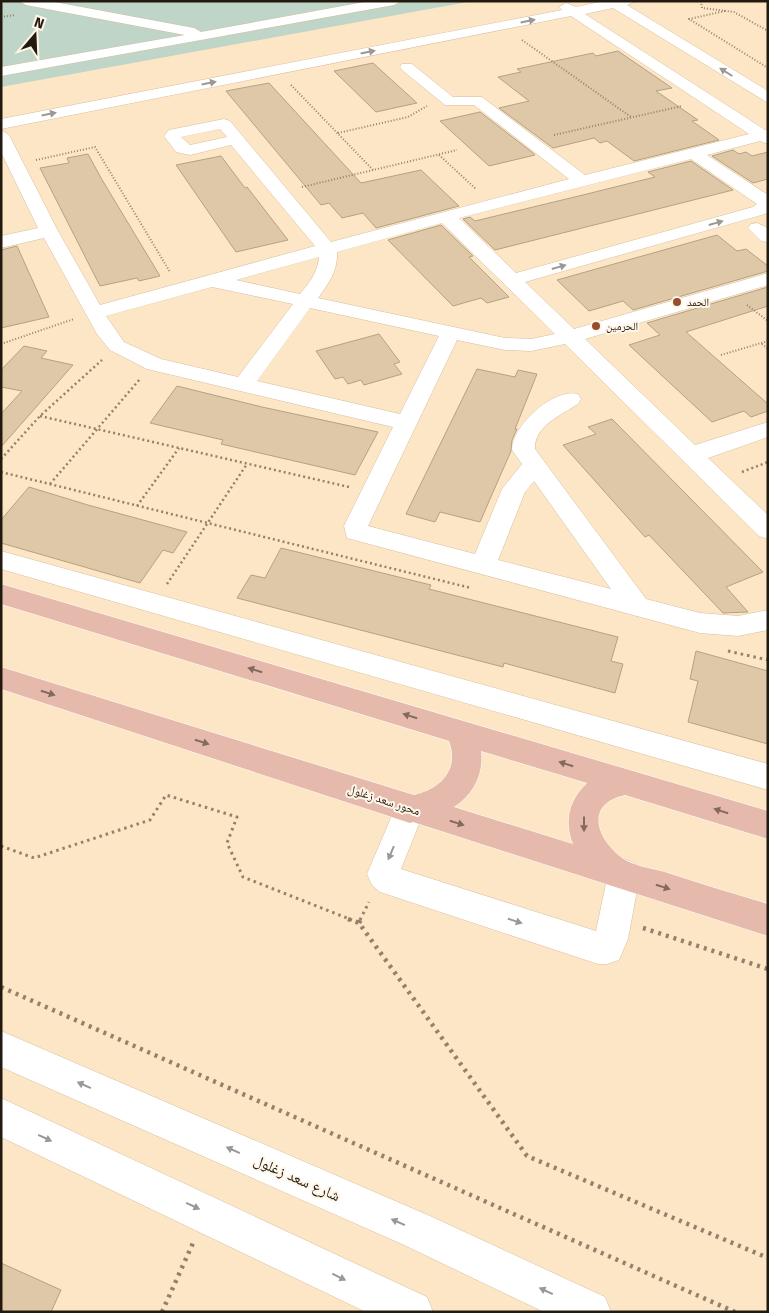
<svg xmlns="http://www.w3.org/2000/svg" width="769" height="1313" font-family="'Fira Sans','Noto Naskh Arabic',sans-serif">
	<rect width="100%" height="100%" fill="#fde6c5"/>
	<!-- green -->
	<path fill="#bfd5c7" d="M1 1H473L1 87Z"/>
	<!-- building -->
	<path fill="#dec8a8" stroke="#b5a181" d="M618 51 672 88 656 91 698 120 692 121 719 140 634 161 607 141 600 143 594 138 553 148 499 108 529 101 498 77 521 72 517 69 593 53 596 56Z
		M373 63 417 103 376 112 334 71Z
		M269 83 361 183 421 170 459 206 376 228 363 213 342 218 329 203 321 205 226 91Z
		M480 112 533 153 535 155 489 166 440 121Z
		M733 150 739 154 746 152 752 156 768 152V179L753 183 712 156Z
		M88 154 101 178 160 276 139 281 137 278 100 286 40 168 69 163 67 158Z
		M221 156 245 188 247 187 288 240 236 252 176 165Z
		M691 161 733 190 495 250 463 219 470 217 475 221 587 194 655 177 648 172Z
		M441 225 473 256 469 257 509 297 487 303 481 298 453 306 388 240Z
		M717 235 737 251 746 249 768 266V271L633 310 623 301 589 311 557 280Z
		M17 246 49 317 1 328V250Z
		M768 287V306L686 332 768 404V411L751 417 744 411 712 422 629 345 660 335 647 323Z
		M379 334 400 362 394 364 402 374 364 385 361 380 348 384 343 377 335 379 316 351Z
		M24 346 47 351 41 358 73 365 1 447V414L22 391 1 387V370Z
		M477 369 515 377 518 370 537 374 515 429H517L512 440 511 451 480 522 440 512 435 522 406 514Z
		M177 386 262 407 378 432 355 475 221 444 223 440 150 423Z
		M612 419 763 572 726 587 748 612 723 613 649 535 645 537 563 445 596 434 588 427Z
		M29 487 88 505 187 532 173 553 163 550 140 583 1 543V520Z
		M281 548 431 585 429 589 618 637 611 661 623 664 615 693 504 663 503 667 237 598 251 575 265 578Z
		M696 651 768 671V744L688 722 698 681 690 679Z
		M1 1263 61 1290 51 1312H1Z"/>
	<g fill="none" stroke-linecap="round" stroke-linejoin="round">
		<defs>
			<path id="minor" d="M19 1H49L194 28 201 32 370 1H401L394 5 1 76V67L185 35 26 5Z
				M604 1H636L627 5 768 91V103L613 8 585 14 765 130 768 129V144L760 141 707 155 768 195V213L525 282 574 329 768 273V285L585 339 695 445 768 422V437L708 458 768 515V539L759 536 565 344 531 351 505 350 457 340 368 526 475 554 502 489 522 464 512 450C512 425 554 388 578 394L581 399 578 404C561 415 534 426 535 449L646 599 700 613 738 616 768 610V630L738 636 700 633 347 538 344 526 393 427 147 369 110 350 97 334 44 238 1 248V236L38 228 1 152V130L9 135 58 231 100 305 315 246 231 145 190 155 176 152 164 136 169 130 224 119 230 121 331 242 569 179 474 105H445L402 70 400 67 402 64H412L453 97H482L585 175 749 134 571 16 1 129V119L562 10 559 7 566 3 576 7ZM220 129 227 137 190 145 181 137ZM691 159 757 204 753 207 516 273 459 218ZM442 223 555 334 531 339 505 338 318 298C329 283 338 271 337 252ZM319 257C318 272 309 283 300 294L236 280ZM212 287 293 304 238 377 161 359 124 342 106 316ZM310 308 439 336 400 414 257 381ZM534 481 611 589 498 560 525 492Z
				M757 223 768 228V242L761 241 748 228 751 224Z
				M1 551 768 764V790L1 569Z
				M410 795 421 799 425 809 401 869 596 931 608 874 613 863 624 859 635 863 640 874 628 939 619 960 607 964H598L380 892 372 885 367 874 399 799Z
				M1 1031 430 1216 605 1297 611 1312H544L402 1244 1 1067Z
				M1 1098 427 1297 433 1312H366L1 1137Z"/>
			<path id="major" d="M1 584 768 811V839L625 795C581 805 599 844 627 861 639 867 655 869 668 873 701 884 734 894 768 904V936L413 822 410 823 1 689V667L414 795C440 789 460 770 449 741L1 604ZM481 751 587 783C569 800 564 821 573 844L454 807C473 795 484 774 481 751Z"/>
		</defs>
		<!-- minor casing -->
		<use href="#minor" stroke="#d5bf9f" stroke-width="1"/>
		<!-- major casing -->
		<use href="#major" stroke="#fff" stroke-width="1"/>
		<!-- path-far3 -->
		<path stroke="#91826b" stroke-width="2" stroke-dasharray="1 2" stroke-linecap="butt" d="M701 1 702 8 734 12 768 31
			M725 11 689 19 768 68
			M1 17 15 15
			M522 40 631 117
			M291 85 373 170
			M338 133 408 117 427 106
			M554 135 682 106
			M439 155 476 189
			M36 160 95 147 170 272
			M302 187 457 150
			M747 305 768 321
			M1 344 74 319
			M762 344 768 349
			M721 355 768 341"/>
		<!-- path-far2 -->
		<path stroke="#91826b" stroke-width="2.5" stroke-dasharray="2 3" stroke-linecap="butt" d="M40 416 349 487
			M1 459 40 416 102 360
			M1 472 471 588
			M742 472 768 462
			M50 484 140 379
			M137 506 179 448
			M167 584 247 464"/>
		<!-- path-far1 -->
		<path stroke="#91826b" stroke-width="3" stroke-dasharray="2.5 4" stroke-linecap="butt" d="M728 651 768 660
			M1 846 34 858 150 820 166 795 237 817 227 843 243 877 352 920
			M360 920 369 902"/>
		<!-- path -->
		<path stroke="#91826b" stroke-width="4.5" stroke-dasharray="3 5" stroke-linecap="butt" d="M348 919 359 923 527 1156 768 1258
			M359 923 361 919
			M643 928 768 969
			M1 987 735 1312
			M162 1312 193 1243"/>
		<!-- minor -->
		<use href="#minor" fill="#fff" fill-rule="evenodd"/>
		<!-- major -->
		<use href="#major" fill="#e5b9ac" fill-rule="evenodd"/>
	</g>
	<!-- one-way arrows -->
	<defs><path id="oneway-solid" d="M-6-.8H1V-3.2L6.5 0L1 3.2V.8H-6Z" transform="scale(1.25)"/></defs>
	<g fill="#9c9893">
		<use href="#oneway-solid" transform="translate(528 21) rotate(-11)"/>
		<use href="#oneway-solid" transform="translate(368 52) rotate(-11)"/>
		<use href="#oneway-solid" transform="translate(726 72) rotate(-148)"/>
		<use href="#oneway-solid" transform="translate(209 83) rotate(-11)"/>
		<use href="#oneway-solid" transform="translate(49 114) rotate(-11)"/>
		<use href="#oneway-solid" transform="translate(716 223) rotate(-16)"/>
		<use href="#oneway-solid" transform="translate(559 267) rotate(-16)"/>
		<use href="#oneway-solid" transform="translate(391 853) rotate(113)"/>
		<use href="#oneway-solid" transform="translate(515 921) rotate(18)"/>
		<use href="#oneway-solid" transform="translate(84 1085) rotate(-156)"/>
		<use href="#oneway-solid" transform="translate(45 1138) rotate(25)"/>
		<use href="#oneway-solid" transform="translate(233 1150) rotate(-156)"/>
		<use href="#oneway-solid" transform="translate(193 1206) rotate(25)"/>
		<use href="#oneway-solid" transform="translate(398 1222) rotate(-156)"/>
		<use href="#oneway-solid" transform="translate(339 1277) rotate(26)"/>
		<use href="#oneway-solid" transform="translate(546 1291) rotate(-155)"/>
	</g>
	<g fill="#846a5d">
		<use href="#oneway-solid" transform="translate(255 670) rotate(-163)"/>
		<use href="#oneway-solid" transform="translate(48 693) rotate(18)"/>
		<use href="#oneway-solid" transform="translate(410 716) rotate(-163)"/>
		<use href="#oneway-solid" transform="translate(202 742) rotate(18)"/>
		<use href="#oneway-solid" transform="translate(566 764) rotate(-163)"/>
		<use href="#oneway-solid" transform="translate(721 811) rotate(-163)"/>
		<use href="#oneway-solid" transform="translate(457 823) rotate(17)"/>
		<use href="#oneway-solid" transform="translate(584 824) rotate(90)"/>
		<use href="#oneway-solid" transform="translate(663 887) rotate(18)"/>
	</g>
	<!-- markers -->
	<g fill="#954e2a" stroke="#fff6e9" stroke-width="2">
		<circle cx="677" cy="302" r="5"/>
		<circle cx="596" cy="326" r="5"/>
	</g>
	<g text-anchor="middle" stroke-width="4" stroke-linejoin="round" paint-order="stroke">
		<!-- far-poi labels -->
		<g font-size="11" fill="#221a0e" stroke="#fff6e9" text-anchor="start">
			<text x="687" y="306">الحمد</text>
			<text x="606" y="330">الحرمين</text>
		</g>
		<!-- street labels -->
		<g font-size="12" fill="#221a0e" stroke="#fff6e9">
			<text transform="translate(384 800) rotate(18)" y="4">محور سعد زغلول</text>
		</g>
		<!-- near-street labels -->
		<g font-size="15" fill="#221a0e" stroke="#fff6e9">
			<text transform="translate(297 1178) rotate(24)" y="5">شارع سعد زغلول</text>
		</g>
	</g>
	<!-- border -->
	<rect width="769" height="1313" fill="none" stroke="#221a0e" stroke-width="5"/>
	<!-- north arrow -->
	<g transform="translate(35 35) rotate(19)" stroke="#fff6e9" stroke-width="4" paint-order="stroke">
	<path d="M0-4L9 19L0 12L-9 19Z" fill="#221a0e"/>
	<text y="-8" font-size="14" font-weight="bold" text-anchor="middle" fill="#221a0e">N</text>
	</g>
</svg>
